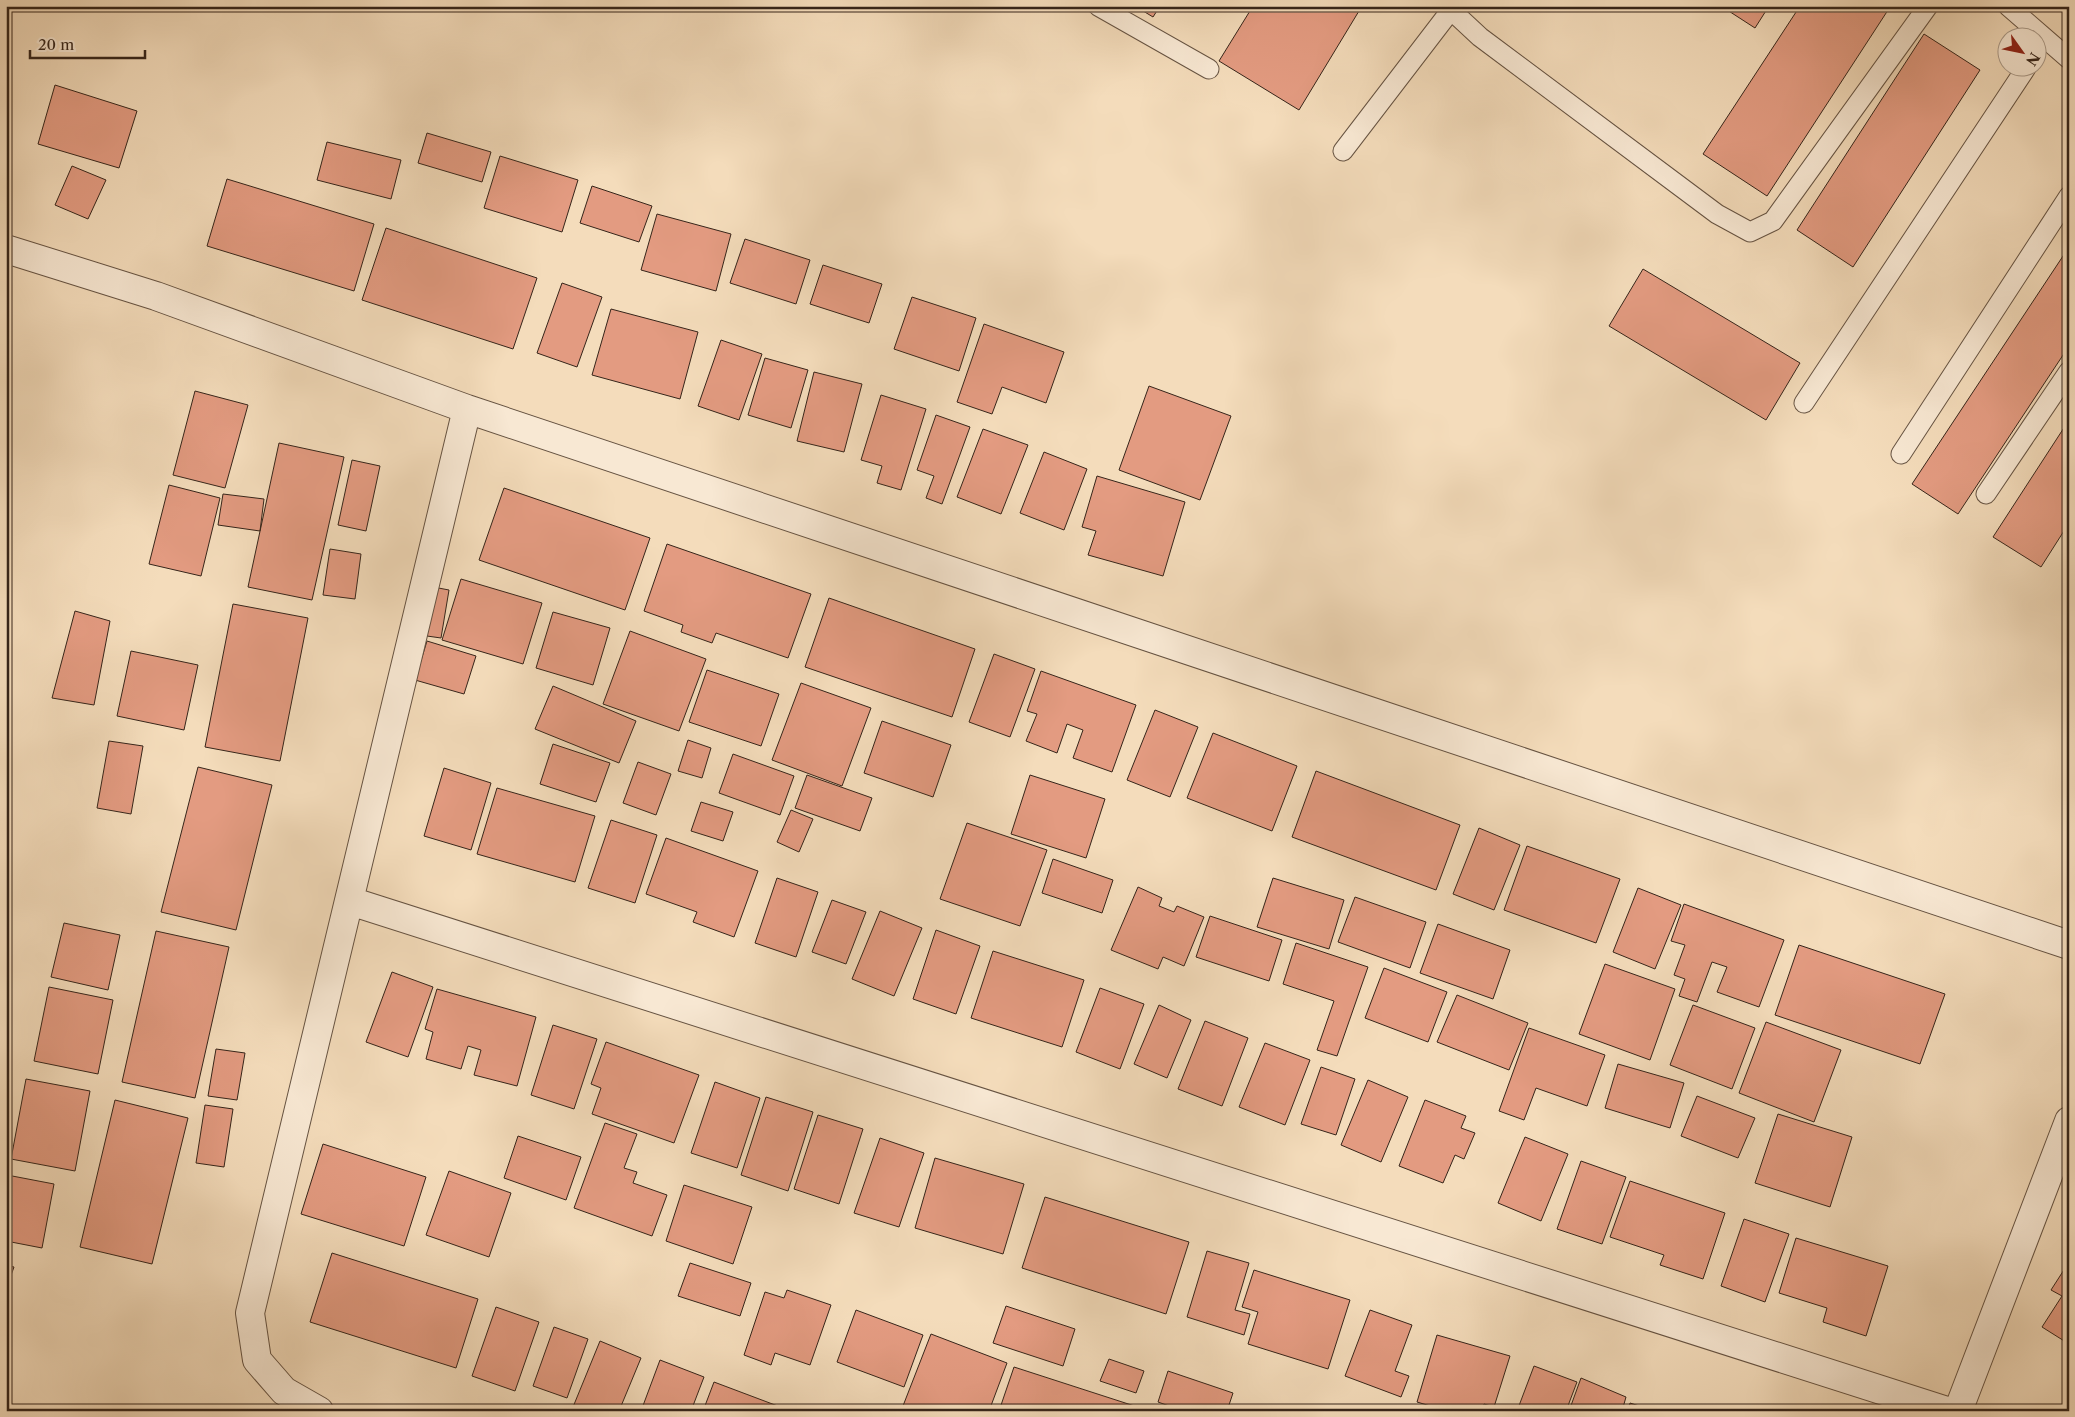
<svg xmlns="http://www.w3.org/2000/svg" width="2075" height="1417" font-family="'Libre Caslon Text',serif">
	<rect width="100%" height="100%" fill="#f4dcbb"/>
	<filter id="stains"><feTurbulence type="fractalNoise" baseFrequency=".004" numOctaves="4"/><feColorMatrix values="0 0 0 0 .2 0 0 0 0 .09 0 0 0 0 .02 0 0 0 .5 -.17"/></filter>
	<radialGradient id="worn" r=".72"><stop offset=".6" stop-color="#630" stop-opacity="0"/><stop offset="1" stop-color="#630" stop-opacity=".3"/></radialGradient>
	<!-- building -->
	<path fill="#e39b81" stroke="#36251a" d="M1135 6H1160L1153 17Z
		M1253 6H1362L1299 110 1219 61Z
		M1721 6H1769L1755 28Z
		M1800 6 1890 7 1767 196 1703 154Z
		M1924 34 1980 70 1853 267 1797 230Z
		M55 85 137 111 119 168 38 144Z
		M427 133 491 152 482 182 418 163Z
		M327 142 401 160 391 199 317 180Z
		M500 156 578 180 562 232 484 208Z
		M72 166 106 180 88 219 55 205Z
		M227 179 374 224 354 291 207 246Z
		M592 186 652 206 639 242 580 223Z
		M657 214 731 234 716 291 641 270Z
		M386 228 537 278 513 349 362 300Z
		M745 239 810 260 796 304 730 283Z
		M2069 247V346L1958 514 1912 484Z
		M823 265 882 284 869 323 810 304Z
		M1643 269 1800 363 1766 420 1609 326Z
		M562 283 602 297 577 367 537 353Z
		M912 297 976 318 959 371 894 349Z
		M611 309 698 332 680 399 592 375Z
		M984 324 1064 352 1046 403 1002 387 992 414 957 402Z
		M721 340 762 354 739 420 698 406Z
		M765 358 808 370 791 428 748 415Z
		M814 372 862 384 844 452 797 441Z
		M1149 386 1231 416 1200 500 1119 470Z
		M195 391 248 405 225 488 173 475Z
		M881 395 926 409 901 490 877 483 882 466 861 460Z
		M936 415 970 427 942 504 926 498 934 476 917 470Z
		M2069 420V523L2041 567 1993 537Z
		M983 429 1028 445 1001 514 957 497Z
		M279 443 344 457 312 600 248 587Z
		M1044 452 1087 469 1064 530 1020 513Z
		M352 460 380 466 366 531 338 525Z
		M1097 476 1185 502 1163 576 1088 555 1096 531 1082 527Z
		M169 485 220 498 201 576 149 564Z
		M504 488 650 538 625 610 479 560Z
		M223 494 264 499 260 531 218 525Z
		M667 544 811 594 788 658 716 633 712 643 681 632 683 625 644 611Z
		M330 549 361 554 355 599 323 595Z
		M461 579 542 603 523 664 442 640Z
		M428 586 449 590 441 638 420 635Z
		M829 598 975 649 952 717 805 667Z
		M233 604 308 618 280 761 205 747Z
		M75 611 110 621 94 705 52 698Z
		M553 612 610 628 593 685 536 668Z
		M630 631 706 659 679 731 603 704Z
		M427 641 476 656 464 694 415 680Z
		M131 651 198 665 184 730 117 716Z
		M994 654 1035 669 1010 737 969 722Z
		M707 670 779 694 761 746 689 722Z
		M1041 671 1136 705 1112 772 1073 758 1083 730 1067 724 1057 753 1026 741 1037 714 1027 711Z
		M801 683 871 708 842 786 772 760Z
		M553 686 636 721 619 763 535 729Z
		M1155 710 1198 727 1170 797 1127 780Z
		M882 721 951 745 933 797 864 773Z
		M1213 733 1297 766 1272 831 1187 798Z
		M688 740 711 748 702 778 678 771Z
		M109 741 143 746 131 814 97 808Z
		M553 744 610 763 596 802 540 784Z
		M733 754 794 776 780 815 719 793Z
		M638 762 671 774 656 815 623 803Z
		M198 767 272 785 236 930 161 912Z
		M444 768 491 783 471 850 424 836Z
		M1316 771 1460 825 1436 890 1292 837Z
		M807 775 872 798 860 831 795 808Z
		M1030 775 1105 799 1086 858 1011 834Z
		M497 788 595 816 575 882 477 854Z
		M701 802 733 812 723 841 691 831Z
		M791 810 813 819 799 852 777 842Z
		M611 820 657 835 635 903 588 888Z
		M967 823 1047 850 1020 926 940 899Z
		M1479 828 1520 845 1494 910 1453 894Z
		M666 838 758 871 734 937 693 922 697 912 646 894Z
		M1527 846 1620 879 1596 943 1504 910Z
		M1053 859 1113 880 1102 913 1042 893Z
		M777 878 818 892 796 957 755 943Z
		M1273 878 1344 900 1329 949 1257 927Z
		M1138 887 1162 898 1159 906 1174 912 1177 906 1204 917 1184 966 1163 957 1158 969 1111 950Z
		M1638 888 1681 905 1655 969 1613 952Z
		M1355 897 1426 922 1410 968 1338 942Z
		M832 900 866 912 846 964 812 952Z
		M1684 904 1784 940 1759 1007 1717 992 1727 967 1712 962 1697 1002 1679 996 1685 979 1674 975 1685 945 1671 941Z
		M880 911 922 928 894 996 852 979Z
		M1210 916 1282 940 1269 981 1196 957Z
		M64 923 120 935 108 990 51 977Z
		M1438 924 1510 950 1493 999 1420 973Z
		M936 930 980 946 956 1014 913 999Z
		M156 931 229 947 195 1098 122 1082Z
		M1296 943 1368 967 1337 1056 1317 1050 1334 1001 1283 984Z
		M1799 945 1945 994 1920 1064 1775 1015Z
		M993 951 1084 980 1062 1047 971 1018Z
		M1605 964 1675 989 1650 1060 1579 1034Z
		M1384 968 1447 992 1428 1042 1365 1018Z
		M392 972 433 987 408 1057 366 1042Z
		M49 987 113 1000 98 1074 34 1061Z
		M1100 988 1144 1004 1120 1069 1076 1052Z
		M437 989 536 1017 517 1086 474 1075 481 1050 468 1046 461 1069 426 1059 433 1032 425 1029Z
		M1457 995 1528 1023 1509 1070 1437 1042Z
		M1159 1005 1191 1020 1167 1078 1134 1064Z
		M1693 1005 1755 1028 1732 1089 1670 1065Z
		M1205 1021 1248 1038 1222 1106 1178 1089Z
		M1766 1022 1841 1050 1814 1122 1739 1093Z
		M553 1025 597 1039 574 1109 531 1095Z
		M1529 1028 1605 1055 1587 1106 1536 1088 1524 1120 1499 1111Z
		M606 1042 699 1075 674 1143 592 1114 601 1088 591 1084Z
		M1265 1043 1310 1060 1285 1125 1239 1107Z
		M216 1049 245 1053 237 1100 208 1096Z
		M1618 1064 1684 1083 1670 1128 1605 1108Z
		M1321 1067 1355 1079 1336 1135 1301 1124Z
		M26 1079 90 1091 75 1171 11 1159Z
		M1368 1080 1408 1097 1381 1162 1341 1145Z
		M715 1082 760 1098 737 1168 691 1153Z
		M1697 1096 1755 1118 1738 1158 1681 1136Z
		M766 1097 813 1112 788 1191 741 1175Z
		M115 1100 188 1118 152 1264 80 1247Z
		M1425 1100 1466 1116 1461 1128 1475 1133 1464 1159 1455 1155 1443 1183 1399 1166Z
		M205 1105 233 1109 224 1167 196 1163Z
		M1778 1114 1852 1137 1830 1207 1755 1183Z
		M818 1115 863 1129 839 1204 794 1189Z
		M605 1123 637 1134 624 1168 637 1172 633 1183 667 1195 652 1236 574 1208Z
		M518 1136 581 1157 566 1200 504 1178Z
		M1525 1137 1568 1154 1541 1221 1498 1203Z
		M880 1138 924 1153 899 1227 854 1213Z
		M323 1144 426 1177 404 1246 301 1214Z
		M935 1158 1024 1184 1003 1254 915 1228Z
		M1581 1161 1626 1177 1602 1244 1557 1229Z
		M449 1171 511 1193 489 1257 426 1235Z
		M7 1175 54 1184 42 1248 6 1241Z
		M1630 1181 1725 1213 1703 1279 1660 1265 1664 1255 1610 1237Z
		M684 1185 752 1207 733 1264 666 1241Z
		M1045 1197 1189 1242 1166 1314 1022 1268Z
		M1744 1219 1789 1234 1765 1302 1721 1286Z
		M1796 1238 1888 1266 1866 1336 1823 1322 1827 1308 1779 1293Z
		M1207 1251 1249 1263 1235 1310 1250 1314 1244 1335 1187 1317Z
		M332 1253 478 1299 456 1368 310 1322Z
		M2069 1262V1344L2042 1327 2062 1296 2051 1290Z
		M690 1263 751 1283 740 1316 678 1296Z
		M6 1265 14 1267 6 1289Z
		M1254 1270 1350 1300 1328 1369 1248 1344 1258 1312 1242 1307Z
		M787 1290 831 1305 810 1365 775 1353 771 1365 744 1355 765 1292 784 1298Z
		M1006 1306 1075 1329 1063 1366 993 1343Z
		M496 1307 539 1322 515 1391 472 1376Z
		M856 1310 923 1335 904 1387 837 1362Z
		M1370 1310 1412 1325 1395 1371 1409 1376 1401 1397 1345 1376Z
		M554 1327 588 1339 567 1398 533 1386Z
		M931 1334 1007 1363 989 1411H901Z
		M1437 1335 1510 1356 1494 1407 1484 1404 1482 1411H1447L1417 1402Z
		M600 1341 641 1358 619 1411H583L573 1407Z
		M1109 1359 1144 1371 1136 1393 1100 1381Z
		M660 1360 704 1377 691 1411H641Z
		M1534 1366 1577 1382 1566 1411H1517Z
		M1014 1367 1150 1411H999Z
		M1168 1371 1233 1393 1227 1411H1183L1158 1402Z
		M1581 1378 1626 1397 1622 1411H1569Z
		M714 1382 791 1411H703Z
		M1630 1403 1655 1411H1628Z"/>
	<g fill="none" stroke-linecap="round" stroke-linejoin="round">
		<defs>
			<path id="service" d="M1098 6 1209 69
				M1452 6 1451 10 1480 37 1717 214 1750 232 1773 221 1928 6
				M2008 6 2069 59
				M1343 151 1451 10
				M1804 403 2026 68
				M1901 454 2069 196
				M1986 494 2069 371"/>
			<path id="minor" d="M6 249 156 296 467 409 2069 945
				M350 901 1947 1411
				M319 1411 284 1391 257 1360 250 1313 467 409
				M1958 1411 2069 1121"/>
		</defs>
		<!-- service casing -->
		<use href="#service" stroke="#665342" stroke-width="21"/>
		<!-- minor casing -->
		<use href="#minor" stroke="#665342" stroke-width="30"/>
		<!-- service -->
		<use href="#service" stroke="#f8e8d3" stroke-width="19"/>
		<!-- minor -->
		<use href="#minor" stroke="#f8e8d3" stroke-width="28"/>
	</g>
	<!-- margin -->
	<rect width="2075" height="1417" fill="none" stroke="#f4dcbb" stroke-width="25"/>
	<rect x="8" y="8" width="2060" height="1402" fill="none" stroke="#36251a" stroke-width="2.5"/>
	<rect x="12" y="12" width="2050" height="1392" fill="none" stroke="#36251a"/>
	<!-- north arrow -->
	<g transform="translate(2022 52) rotate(123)"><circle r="24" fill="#f8e8d3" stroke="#aa9a89"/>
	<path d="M0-4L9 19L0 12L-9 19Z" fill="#8f2418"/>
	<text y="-8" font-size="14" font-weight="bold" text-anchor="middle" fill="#36251a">N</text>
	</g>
	<!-- scale -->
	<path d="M30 50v8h115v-8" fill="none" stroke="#36251a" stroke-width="2.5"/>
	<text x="38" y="50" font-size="15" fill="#36251a" stroke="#f8e8d3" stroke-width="4" paint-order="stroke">20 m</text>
	<rect width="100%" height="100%" filter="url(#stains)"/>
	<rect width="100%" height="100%" fill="url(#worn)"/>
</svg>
